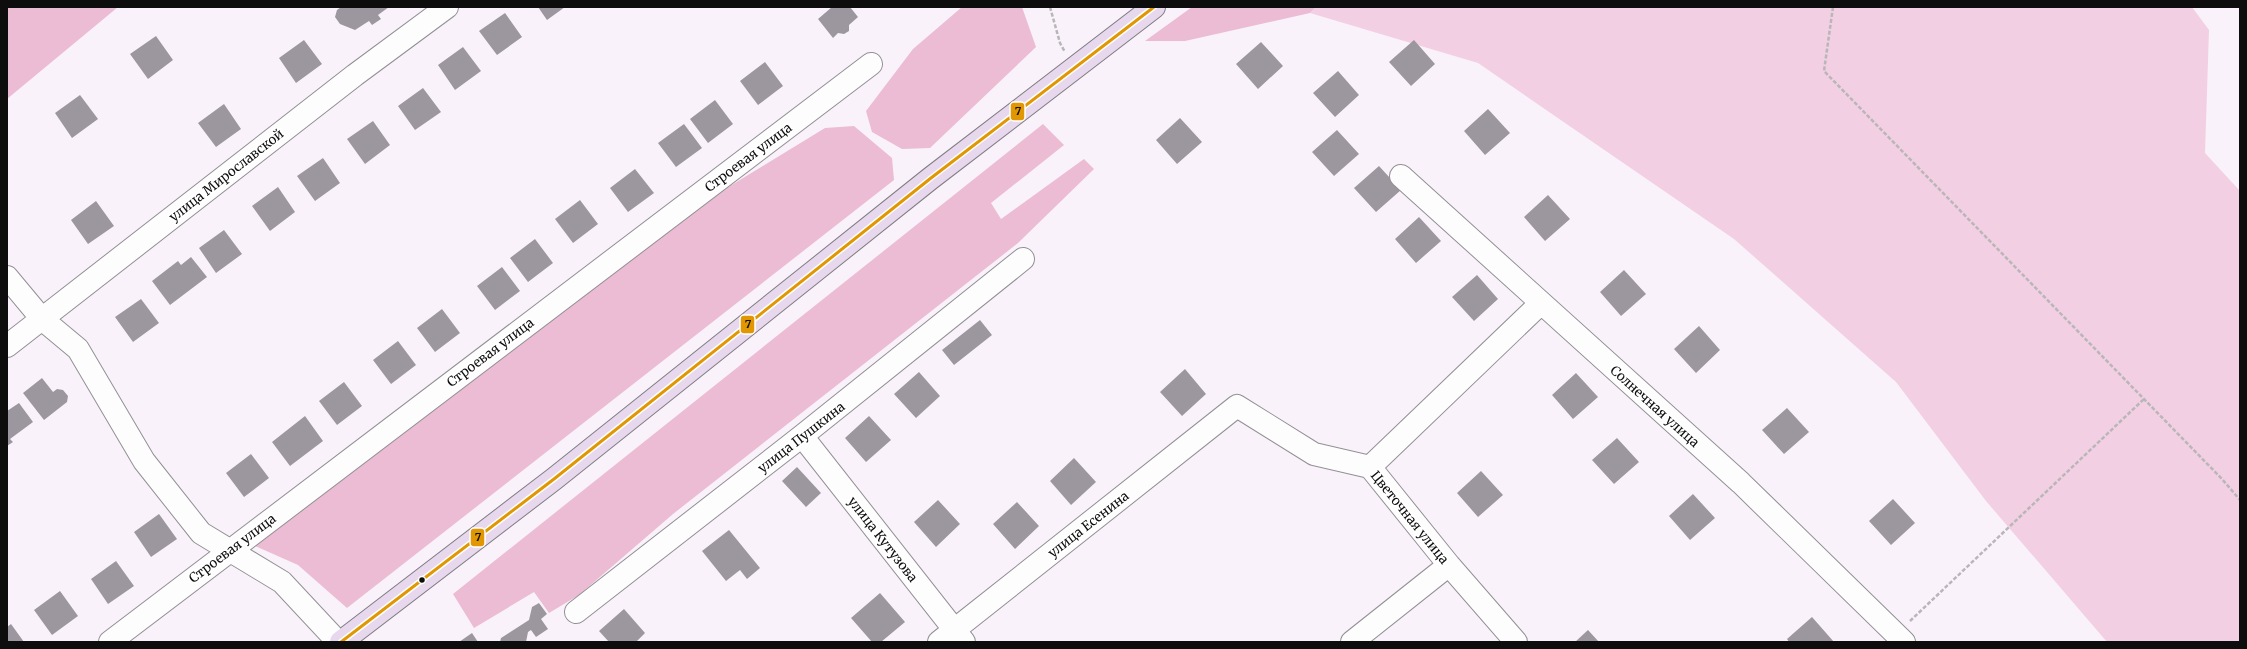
<svg xmlns="http://www.w3.org/2000/svg" width="2247" height="649" font-family="Merriweather,serif">
	<rect width="100%" height="100%" fill="#f9f2fb"/>
	<!-- green -->
	<path fill="#f3cfe3" d="M1316 7H2192L2209 30 2205 153 2240 191V642H2107L1986 501 1896 382 1734 239 1478 63 1310 13Z"/>
	<!-- forest -->
	<path fill="#ebbcd3" d="M7 7H118L7 99Z
		M962 7H1022L1036 47 930 148 902 149 872 132 866 111 913 49Z
		M1192 7H1316L1310 13 1185 41H1145Z
		M1043 124 1064 145 991 203 1001 219 1084 159 1094 169 1018 243 673 514 579 595 549 613 534 592 474 628 453 594Z
		M854 126 892 158 894 180 347 608 298 565 246 542 666 225 825 128Z"/>
	<!-- building -->
	<path fill="#9c979e" d="M341 7H389L378 15 381 19 372 25 369 21 355 30 340 24 335 17 337 10Z
		M538 7H565L547 20Z
		M832 7H850L858 17 849 25V31L844 34 838 33 833 38 818 19Z
		M505 13 522 37 497 55 479 31Z
		M156 36 173 60 148 79 130 54Z
		M304 40 322 64 296 83 279 58Z
		M1414 40 1435 64 1411 86 1389 62Z
		M1261 42 1283 66 1258 89 1236 64Z
		M463 47 481 71 455 90 438 65Z
		M765 62 783 86 758 105 740 81Z
		M1338 71 1359 95 1335 117 1313 93Z
		M423 88 441 112 415 130 398 106Z
		M80 95 98 119 72 138 55 113Z
		M715 100 733 124 708 143 690 119Z
		M224 104 241 129 216 147 198 123Z
		M1488 109 1510 133 1485 155 1464 131Z
		M1180 118 1202 142 1177 164 1156 140Z
		M373 121 390 145 365 164 347 139Z
		M684 124 702 148 676 167 658 143Z
		M1337 130 1359 154 1334 176 1312 152Z
		M323 158 340 183 315 201 297 176Z
		M1379 166 1401 190 1376 212 1354 188Z
		M635 169 654 193 628 212 610 188Z
		M278 187 295 212 270 231 252 206Z
		M1548 195 1570 219 1545 241 1524 217Z
		M580 200 598 224 573 243 555 219Z
		M96 201 114 226 88 244 71 220Z
		M1419 217 1441 241 1416 263 1395 239Z
		M224 230 242 254 216 273 199 248Z
		M535 239 553 263 528 282 510 258Z
		M191 257 207 277 170 305 152 281 178 261 181 265Z
		M502 267 520 291 495 310 477 286Z
		M1624 270 1646 294 1621 316 1600 292Z
		M1477 275 1498 299 1474 321 1452 297Z
		M141 299 159 323 133 342 115 317Z
		M442 309 460 333 435 352 417 328Z
		M980 320 992 335 954 365 942 350Z
		M1699 326 1720 350 1696 373 1674 349Z
		M398 341 416 365 391 384 373 360Z
		M1185 369 1206 394 1182 416 1160 392Z
		M919 372 940 396 916 418 894 394Z
		M1576 373 1598 397 1573 419 1552 395Z
		M42 378 53 392 57 389 63 390 68 396 67 402 44 420 23 393Z
		M344 382 362 406 337 425 319 401Z
		M19 403 33 422 10 439 13 442 7 446V411Z
		M1787 408 1809 432 1784 454 1762 430Z
		M305 416 323 441 290 466 272 442Z
		M869 416 891 440 866 462 845 438Z
		M1617 438 1639 462 1614 484 1592 460Z
		M251 454 269 478 244 497 226 473Z
		M1074 458 1096 482 1071 505 1050 481Z
		M797 467 821 493 806 507 782 481Z
		M1481 471 1503 495 1478 517 1457 493Z
		M1693 494 1715 518 1690 540 1669 516Z
		M1893 499 1915 523 1891 545 1869 521Z
		M938 500 960 524 936 547 914 522Z
		M1017 502 1039 526 1015 549 993 524Z
		M159 514 177 539 151 557 134 532Z
		M729 530 760 568 747 579 740 570 726 581 702 551Z
		M116 561 134 586 108 604 91 579Z
		M60 591 78 616 52 635 34 610Z
		M880 593 905 622 881 642H872L851 618Z
		M539 603 547 614 541 619 548 629 536 637 531 630 528 632 526 642H500L501 638 529 620 532 607Z
		M624 609 645 633 636 642H609L599 631Z
		M1812 617 1834 642H1789L1787 639Z
		M11 624 24 642H7V627Z
		M1588 630 1599 642H1575Z
		M472 633 478 642H459Z"/>
	<g fill="none" stroke-linecap="round" stroke-linejoin="round">
		<defs>
			<path id="minor" d="M1401 176 1741 483 1904 642
				M7 277 42 319 78 349 144 461 201 533 282 582 338 642
				M7 346 355 75 447 7
				M802 436 964 642
				M1370 467 1541 303
				M576 612 802 436 1023 259
				M110 642 871 64
				M939 642 1237 406 1314 454 1370 467 1449 565 1516 642
				M1352 642 1449 565"/>
			<path id="major" d="M341 642 554 479 931 178 1154 7"/>
		</defs>
		<!-- minor casing -->
		<use href="#minor" stroke="#939094" stroke-width="24"/>
		<!-- major casing -->
		<use href="#major" stroke="#817d81" stroke-width="24"/>
		<!-- path -->
		<path stroke="#b8b6b8" stroke-width="2.5" stroke-dasharray="4 2" stroke-linecap="butt" d="M1050 7 1060 43 1065 52
			M1833 7 1824 71 2222 479 2240 500
			M1910 621 2144 399"/>
		<!-- minor -->
		<use href="#minor" stroke="#fefdfe" stroke-width="22"/>
		<!-- major -->
		<use href="#major" stroke="#e8d8ed" stroke-width="22"/>
		<defs>
			<path id="bus-1" d="M341 642 554 479 931 178 1154 7"/>
		</defs>
		<!-- bus-1 casing -->
		<use href="#bus-1" stroke="#fff" stroke-width="6"/>
		<!-- bus-1 -->
		<use href="#bus-1" stroke="#e09701" stroke-width="3"/>
	</g>
	<!-- markers -->
	<circle fill="#0d0d0d" stroke="#fff" stroke-width="1.5" cx="422" cy="580" r="3.5"/>
	<g text-anchor="middle" stroke-width="4" stroke-linejoin="round" paint-order="stroke">
		<!-- street labels -->
		<g font-size="13" fill="#0d0d0d" stroke="#fff">
			<text transform="translate(748 157) rotate(-37)" y="5">Строевая улица</text>
			<text transform="translate(226 175) rotate(-38)" y="5">улица Мирославской</text>
			<text transform="translate(490 352) rotate(-37)" y="5">Строевая улица</text>
			<text transform="translate(1655 406) rotate(42)" y="5">Солнечная улица</text>
			<text transform="translate(801 437) rotate(-38)" y="5">улица Пушкина</text>
			<text transform="translate(1410 517) rotate(51)" y="5">Цветочная улица</text>
			<text transform="translate(1088 524) rotate(-38)" y="5">улица Есенина</text>
			<text transform="translate(883 539) rotate(52)" y="5">улица Кутузова</text>
			<text transform="translate(232 548) rotate(-37)" y="5">Строевая улица</text>
		</g>
	</g>
	<g stroke="#fff" stroke-width="1.5">
		<rect x="1010" y="102" width="15" height="19" rx="4" fill="#e09701"/>
		<rect x="740" y="315" width="15" height="19" rx="4" fill="#e09701"/>
		<rect x="470" y="528" width="15" height="19" rx="4" fill="#e09701"/>
	</g>
	<g font-size="11" text-anchor="middle" font-weight="bold" fill="#111">
		<text x="1018" y="115">7</text>
		<text x="748" y="328">7</text>
		<text x="478" y="541">7</text>
	</g>
	<!-- border -->
	<rect width="2247" height="649" fill="none" stroke="#0d0d0d" stroke-width="16"/>
</svg>
